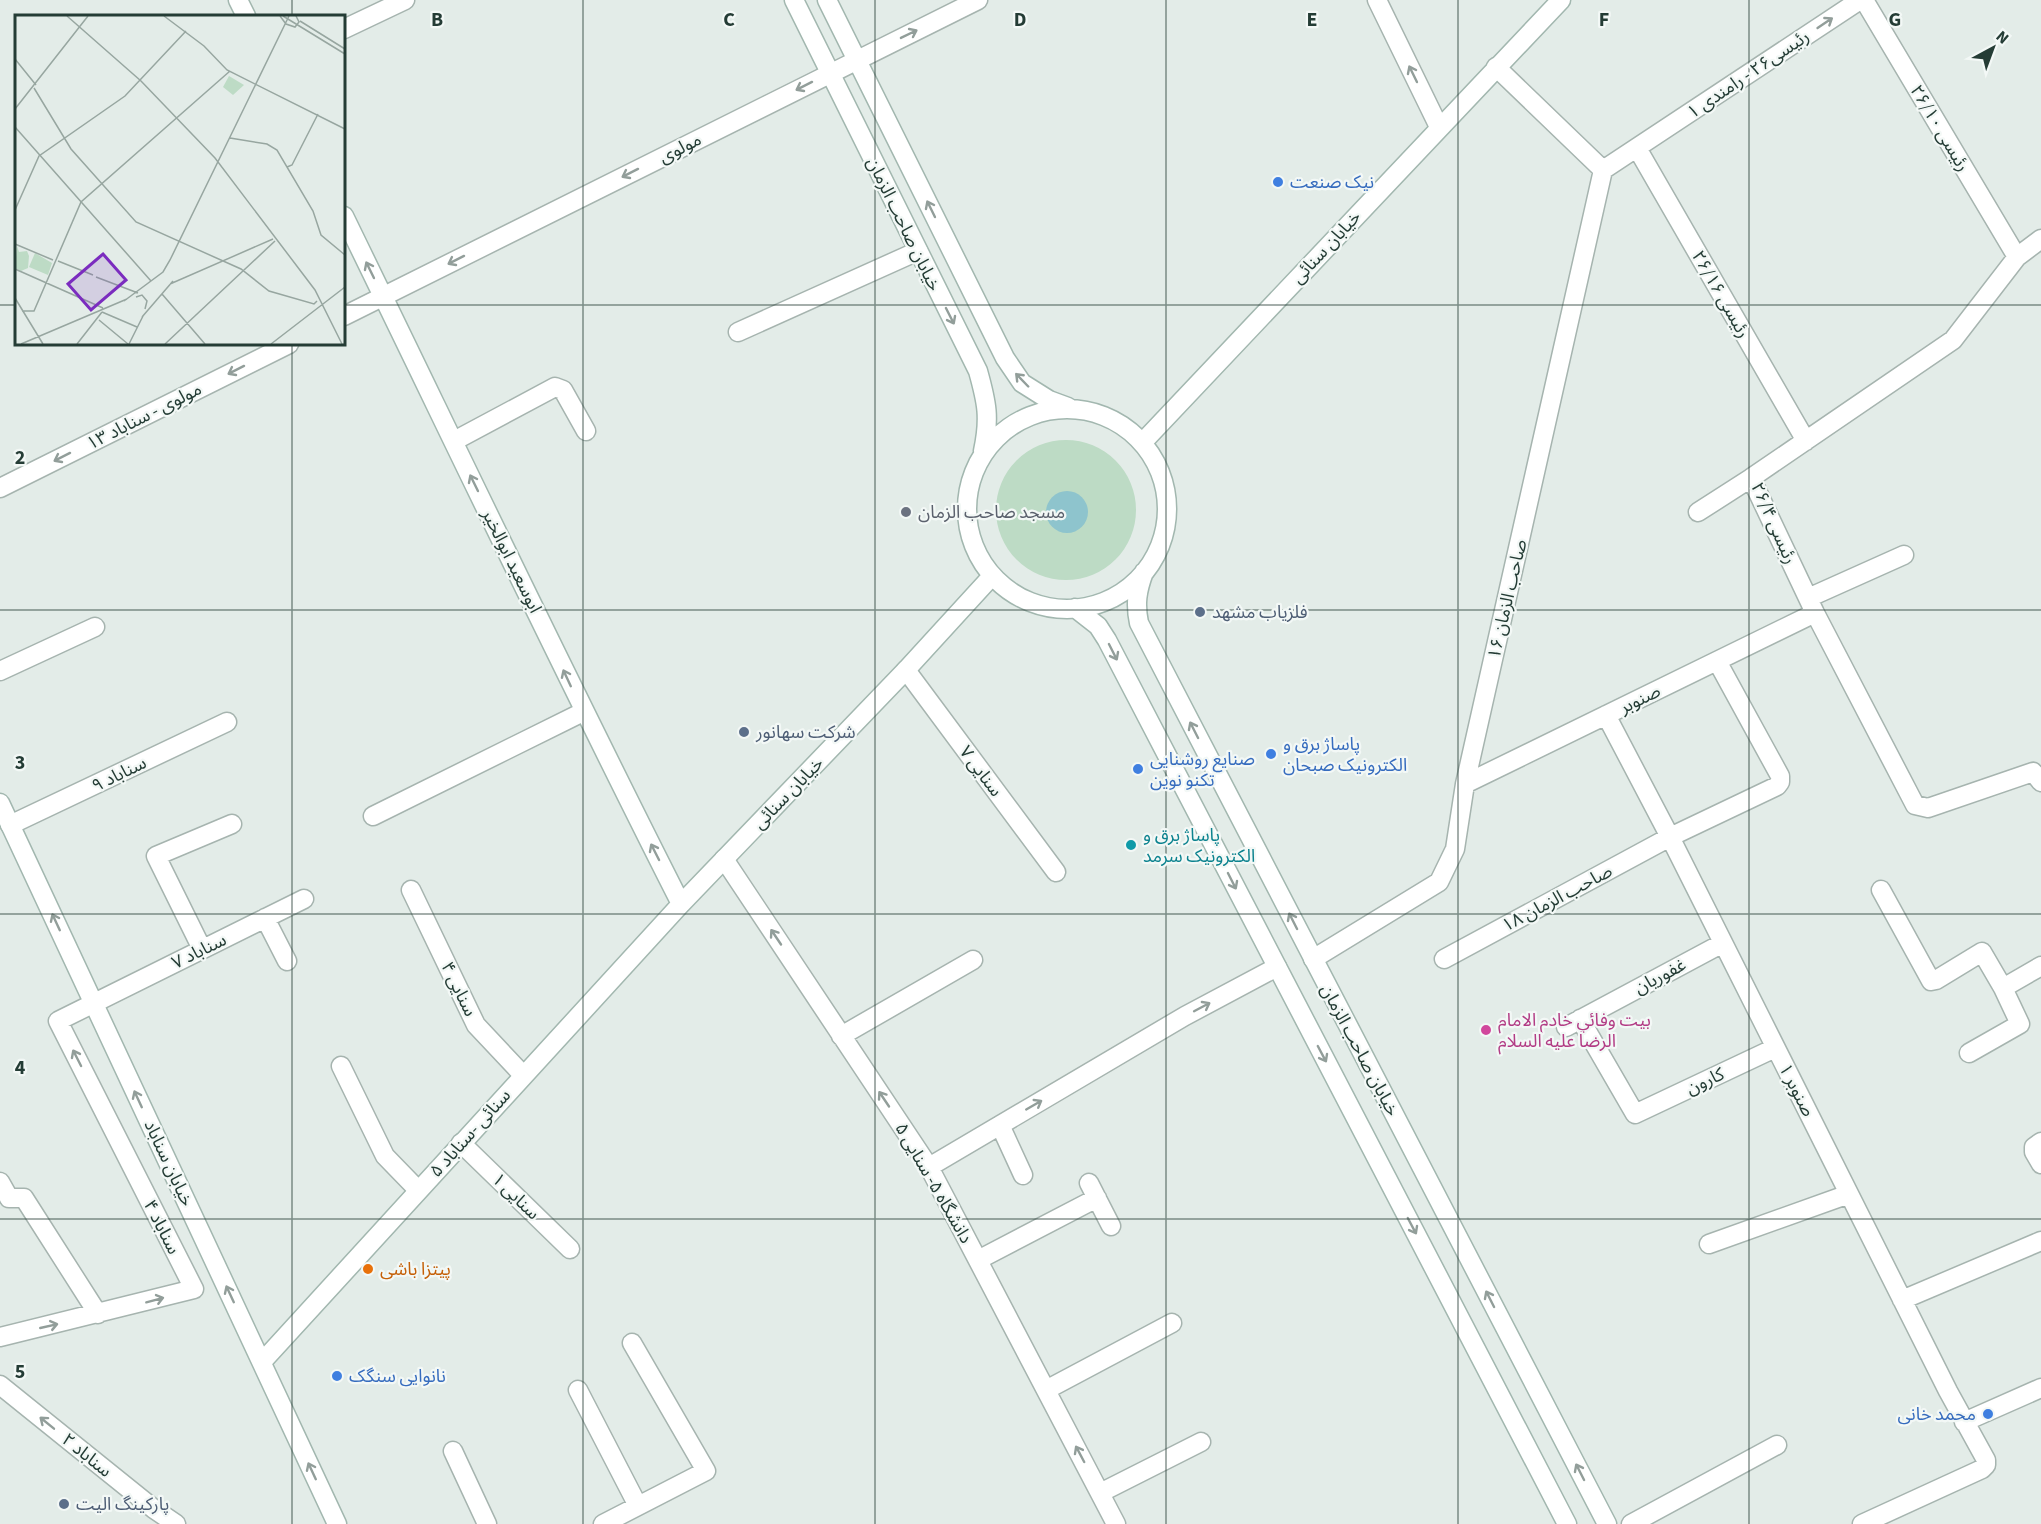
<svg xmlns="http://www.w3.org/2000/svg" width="2041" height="1524" font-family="'Source Sans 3','Noto Sans Arabic',sans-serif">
	<rect width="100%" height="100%" fill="#e3ece8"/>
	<!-- grass -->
	<path fill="#bddbc5" d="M996 510a70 70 0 1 1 140 0a70 70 0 1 1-140 0Z"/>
	<!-- water -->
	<path fill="#8ec4cd" d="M1046 512a21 21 0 1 1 42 0a21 21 0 1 1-42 0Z"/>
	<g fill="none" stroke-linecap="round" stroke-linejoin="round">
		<defs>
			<path id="street" d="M1377 0 1439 127
				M1864 0 2017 257
				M344 29 405 0
				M1496 67 1603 170
				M1637 148 1806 441
				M1603 170 1860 0
				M2041 239 2017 257 1953 340 1751 478 1815 613 1915 805 1928 808 2033 772 2041 782
				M344 316 978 0
				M738 332 918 251
				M454 441 555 387 563 390 586 431
				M0 488 289 344
				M1698 512 1751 478
				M1808 598 1904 555
				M906 670 1056 872
				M0 671 95 627
				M1606 715 1670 837 1948 1391 1986 1460V1465L1982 1469 1862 1524
				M1465 784 1815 613
				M373 816 583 712
				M10 825 227 722
				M724 859 929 1167 1116 1524
				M411 890 476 1025 523 1075
				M1881 890 1931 981 1936 980 1982 952 2003 988 2020 1024 1969 1053
				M265 918 287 961
				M202 949 156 856 232 824
				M1313 959 1439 882 1455 849 1465 784 1603 170
				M1444 959 1670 837 1777 786 1780 782V776L1717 661
				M2003 988 2041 966
				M1580 1019 1635 1114 1775 1048
				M1566 1027 1723 943
				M841 1036 973 960
				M341 1066 385 1156 418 1190
				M1000 1125 1023 1175
				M2041 1142 2034 1147V1152L2041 1164
				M461 1143 570 1249
				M929 1167 1185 1016 1277 967
				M0 1182 9 1198H24L98 1314
				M1089 1183 1111 1226
				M1709 1244 1849 1194
				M978 1260 1097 1198
				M1902 1300 2041 1241
				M0 1337 194 1289 58 1021 304 899
				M0 1385 154 1509 176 1524
				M578 1390 638 1506
				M1046 1390 1172 1323
				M1964 1422 2041 1388
				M453 1451 487 1524
				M1100 1493 1201 1442
				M603 1524 706 1471 632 1343
				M1631 1524 1777 1445"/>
			<path id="secondary" d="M238 0 246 16
				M794 0 978 371C987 403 990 418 983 451
				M827 0 1005 358 1022 383 1049 400 1068 407
				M344 216C456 446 565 676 681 904
				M967 509a100 100 0 1 1 200 0a100 100 0 1 1-200 0Z
				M1142 443 1561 0
				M1144 572C1137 591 1135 604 1139 623L1607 1524
				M1075 608 1098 626 1107 640 1567 1524
				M0 803 337 1524
				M262 1362 681 904 906 670 992 576"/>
		</defs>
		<!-- street casing -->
		<use href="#street" stroke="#a6b4af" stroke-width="21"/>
		<!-- secondary casing -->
		<use href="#secondary" stroke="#a2b7af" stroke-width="21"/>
		<!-- street -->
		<use href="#street" stroke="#fff" stroke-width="18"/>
		<!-- secondary -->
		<use href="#secondary" stroke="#fff" stroke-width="18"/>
	</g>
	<!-- one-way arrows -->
	<defs><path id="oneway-shaft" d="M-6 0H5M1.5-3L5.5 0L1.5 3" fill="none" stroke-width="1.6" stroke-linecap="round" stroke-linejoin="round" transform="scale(1.5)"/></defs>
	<g stroke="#929e9a">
		<use href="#oneway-shaft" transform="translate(1825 23) rotate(-34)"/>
		<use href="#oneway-shaft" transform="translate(909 34) rotate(-26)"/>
		<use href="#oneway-shaft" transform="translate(1413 74) rotate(-116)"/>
		<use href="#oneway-shaft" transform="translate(804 86) rotate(153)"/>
		<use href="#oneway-shaft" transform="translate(630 173) rotate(153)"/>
		<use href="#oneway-shaft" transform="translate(931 209) rotate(-116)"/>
		<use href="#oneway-shaft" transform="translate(456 260) rotate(153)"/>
		<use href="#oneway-shaft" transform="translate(370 270) rotate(-116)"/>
		<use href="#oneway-shaft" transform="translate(950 316) rotate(63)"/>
		<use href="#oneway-shaft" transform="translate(236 370) rotate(153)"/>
		<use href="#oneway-shaft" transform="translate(1022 380) rotate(-134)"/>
		<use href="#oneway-shaft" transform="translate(62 457) rotate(153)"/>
		<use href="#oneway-shaft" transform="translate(474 483) rotate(-116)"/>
		<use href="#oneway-shaft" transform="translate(1113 652) rotate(63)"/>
		<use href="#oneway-shaft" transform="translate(567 678) rotate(-115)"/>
		<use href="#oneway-shaft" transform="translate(1194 730) rotate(-117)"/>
		<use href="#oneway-shaft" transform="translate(655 852) rotate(-117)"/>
		<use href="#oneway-shaft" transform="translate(1232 881) rotate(63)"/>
		<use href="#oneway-shaft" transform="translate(1293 921) rotate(-117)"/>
		<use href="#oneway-shaft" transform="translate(56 922) rotate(-115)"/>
		<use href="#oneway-shaft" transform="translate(776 937) rotate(-124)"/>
		<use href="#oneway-shaft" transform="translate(1202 1007) rotate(-28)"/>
		<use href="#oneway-shaft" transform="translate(1322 1054) rotate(62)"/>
		<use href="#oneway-shaft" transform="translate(77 1058) rotate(-117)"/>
		<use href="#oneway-shaft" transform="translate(138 1099) rotate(-115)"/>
		<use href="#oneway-shaft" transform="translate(884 1099) rotate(-124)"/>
		<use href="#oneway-shaft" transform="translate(1034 1105) rotate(-30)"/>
		<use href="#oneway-shaft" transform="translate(1412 1226) rotate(62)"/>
		<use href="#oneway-shaft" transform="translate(230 1294) rotate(-115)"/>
		<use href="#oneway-shaft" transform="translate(1490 1299) rotate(-117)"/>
		<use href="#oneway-shaft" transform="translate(155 1300) rotate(-15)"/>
		<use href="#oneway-shaft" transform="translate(49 1326) rotate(-13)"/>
		<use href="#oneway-shaft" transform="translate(47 1423) rotate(-141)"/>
		<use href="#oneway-shaft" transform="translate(1080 1454) rotate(-118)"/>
		<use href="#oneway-shaft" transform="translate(312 1471) rotate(-115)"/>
		<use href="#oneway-shaft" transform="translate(1580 1472) rotate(-117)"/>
	</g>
	<!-- grid -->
	<path fill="none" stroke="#243c35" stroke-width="1.5" stroke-opacity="0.55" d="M292 0V16M583 0V1524M875 0V1524M1166 0V1524M1458 0V1524M1749 0V1524M0 305H16M344 305H2041M292 344V1524M0 610H2041M0 914H2041M0 1219H2041"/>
	<!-- markers -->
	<g fill="#3f7fe0" stroke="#f3f8f6" stroke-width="2">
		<circle cx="1278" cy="182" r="6"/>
		<circle cx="1271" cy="754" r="6"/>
		<circle cx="1138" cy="769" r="6"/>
		<circle cx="337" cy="1376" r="6"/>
		<circle cx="1988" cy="1414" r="6"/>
	</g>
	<circle fill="#6b7280" stroke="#f3f8f6" stroke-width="2" cx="906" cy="512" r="6"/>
	<g fill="#5c6f8a" stroke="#f3f8f6" stroke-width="2">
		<circle cx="1200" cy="612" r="6"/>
		<circle cx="744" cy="732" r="6"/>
		<circle cx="64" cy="1504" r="6"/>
	</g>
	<circle fill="#0f9aa8" stroke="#f3f8f6" stroke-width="2" cx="1131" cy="845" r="6"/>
	<circle fill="#d1479c" stroke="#f3f8f6" stroke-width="2" cx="1486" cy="1030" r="6"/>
	<circle fill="#e8710a" stroke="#f3f8f6" stroke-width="2" cx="368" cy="1269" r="6"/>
	<g text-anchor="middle" stroke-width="4.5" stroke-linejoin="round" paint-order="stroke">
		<!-- street labels -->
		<g font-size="18" fill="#243c35" stroke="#f3f8f6">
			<text transform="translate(1748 74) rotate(-34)" y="6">رئیسی۲۶ - رامندی ۱</text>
			<text transform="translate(1940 128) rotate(59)" y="6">رئیسی ۲۶/۱۰</text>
			<text transform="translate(680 148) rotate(-27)" y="6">مولوی</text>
			<text transform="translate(904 224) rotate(64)" y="6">خیابان صاحب الزمان</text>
			<text transform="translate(1326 247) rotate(-47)" y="6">خیابان سنائی</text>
			<text transform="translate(1721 294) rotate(60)" y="6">رئیسی ۲۶/۱۶</text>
			<text transform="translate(144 416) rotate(-27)" y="6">مولوی - سناباد ۱۳</text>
			<text transform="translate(1774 523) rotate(66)" y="6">رئیسی ۲۶/۴</text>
			<text transform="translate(512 561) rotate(64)" y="6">ابوسعید ابوالخیر</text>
			<text transform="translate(1507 599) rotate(-77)" y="6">صاحب الزمان ۱۶</text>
			<text transform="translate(1640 699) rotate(-26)" y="6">صنوبر</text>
			<text transform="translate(981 771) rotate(53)" y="6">سنایی ۷</text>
			<text transform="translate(119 774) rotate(-26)" y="6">سناباد ۹</text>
			<text transform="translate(788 793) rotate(-46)" y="6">خیابان سنائی</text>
			<text transform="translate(1557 898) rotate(-28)" y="6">صاحب الزمان ۱۸</text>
			<text transform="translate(199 951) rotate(-26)" y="6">سناباد ۷</text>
			<text transform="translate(1660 976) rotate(-28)" y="6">غفوریان</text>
			<text transform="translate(459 989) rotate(64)" y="6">سنایی ۴</text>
			<text transform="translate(1360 1050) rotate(62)" y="6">خیابان صاحب الزمان</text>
			<text transform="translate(1705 1081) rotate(-25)" y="6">کارون</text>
			<text transform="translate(1797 1090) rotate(63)" y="6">صنوبر ۱</text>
			<text transform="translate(470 1133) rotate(-48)" y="6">سنائی -سناباد ۵</text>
			<text transform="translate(169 1163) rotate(65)" y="6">خیابان سناباد</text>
			<text transform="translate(934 1183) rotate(60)" y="6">دانشگاه ۵- سنایی ۵</text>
			<text transform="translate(516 1196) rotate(44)" y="6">سنایی ۱</text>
			<text transform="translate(162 1227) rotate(63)" y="6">سناباد ۴</text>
			<text transform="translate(87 1455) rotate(39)" y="6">سناباد ۲</text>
		</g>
		<!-- shop labels -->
		<g font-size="18" fill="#366cbe" stroke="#f3f8f6" text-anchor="start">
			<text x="1290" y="188">نیک صنعت</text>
			<text x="1283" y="750">پاساژ برق و<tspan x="1283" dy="21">الکترونیک صبحان</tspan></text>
			<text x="1150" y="765">صنایع روشنایی<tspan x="1150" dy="21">تکنو نوین</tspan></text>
			<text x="349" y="1382">نانوایی سنگک</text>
			<text x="1976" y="1420" text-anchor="end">محمد خانی</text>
		</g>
		<!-- worship labels -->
		<g font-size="18" fill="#5b616d" stroke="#f3f8f6" text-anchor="start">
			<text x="918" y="518">مسجد صاحب الزمان</text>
		</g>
		<!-- service labels -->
		<g font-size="18" fill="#4e5e75" stroke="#f3f8f6" text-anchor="start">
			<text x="1212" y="618">فلزیاب مشهد</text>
			<text x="756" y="738">شرکت سهانور</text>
			<text x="76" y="1510">پارکینگ الیت</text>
		</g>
		<!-- culture labels -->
		<g font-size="18" fill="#0d838f" stroke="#f3f8f6" text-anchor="start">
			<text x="1143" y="841">پاساژ برق و<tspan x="1143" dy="21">الکترونیک سرمد</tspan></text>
		</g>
		<!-- hotel labels -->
		<g font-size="18" fill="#b23c85" stroke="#f3f8f6" text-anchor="start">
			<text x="1498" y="1026">بيت وفائي خادم الامام<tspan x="1498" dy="21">الرضا عليه السلام</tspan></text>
		</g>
		<!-- food labels -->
		<g font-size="18" fill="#c56008" stroke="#f3f8f6" text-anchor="start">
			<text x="380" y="1275">پیتزا باشی</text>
		</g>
	</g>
	<!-- overview -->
	<g transform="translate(15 15)">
		<rect width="330" height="330" fill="#e3ece8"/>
		<path d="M20 238 37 248 33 260 14 252Z" fill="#bddbc5"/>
		<path d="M214 61 229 70 218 80 208 72Z" fill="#bddbc5"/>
		<path d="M2 231 4 237 12 236 14 241 13 253 6 256 0 253Z" fill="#bddbc5"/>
		<path fill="none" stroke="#97a6a0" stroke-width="1.5" d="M52 1 126 66 200 143 300 275 327 329M149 1 189 31 212 55 330 114M265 1 271 9 280 12 284 7 281 1M268 1 330 39M285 6 330 34M0 44 21 70M19 73 56 134 121 207 226 254 254 276 299 289 302 286M0 94 73 1M0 112 136 266M215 123 252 129 262 135 298 196 306 220 330 240M272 152 277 150 303 99M0 195 24 141 110 81 171 16M0 229 38 245M43 246 78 260M0 254 88 293M81 262 123 278M155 269 258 224M147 279 190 329M121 282 127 280 132 286 130 294M0 283 28 329M109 286 148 257 155 245 274 1M7 296H19L66 187 215 56M87 297 122 312M127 302 158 266M84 305 113 329M6 329 112 284M62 329 87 297M114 329 128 301M150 329 260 226M256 329 330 272"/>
		<path fill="#7b2cbf" fill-opacity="0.15" stroke="#7b2cbf" stroke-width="3" d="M88 239 111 265 76 295 53 269Z"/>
		<rect width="330" height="330" fill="none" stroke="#243c35" stroke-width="3"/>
	</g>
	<g font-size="20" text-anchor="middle" font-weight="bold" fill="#243c35" stroke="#f3f8f6" stroke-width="4.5" stroke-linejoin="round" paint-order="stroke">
		<text x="437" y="26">B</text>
		<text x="729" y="26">C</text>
		<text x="1020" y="26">D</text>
		<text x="1312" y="26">E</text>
		<text x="1604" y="26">F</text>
		<text x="1895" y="26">G</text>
		<text x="20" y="464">2</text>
		<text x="20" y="769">3</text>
		<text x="20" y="1074">4</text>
		<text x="20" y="1378">5</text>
	</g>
	<!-- north arrow -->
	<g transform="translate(1993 48) rotate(41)" stroke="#f3f8f6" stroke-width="4.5" paint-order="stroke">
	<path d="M0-4.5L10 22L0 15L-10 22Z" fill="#243c35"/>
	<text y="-9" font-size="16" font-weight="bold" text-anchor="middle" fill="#243c35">N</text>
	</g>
</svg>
